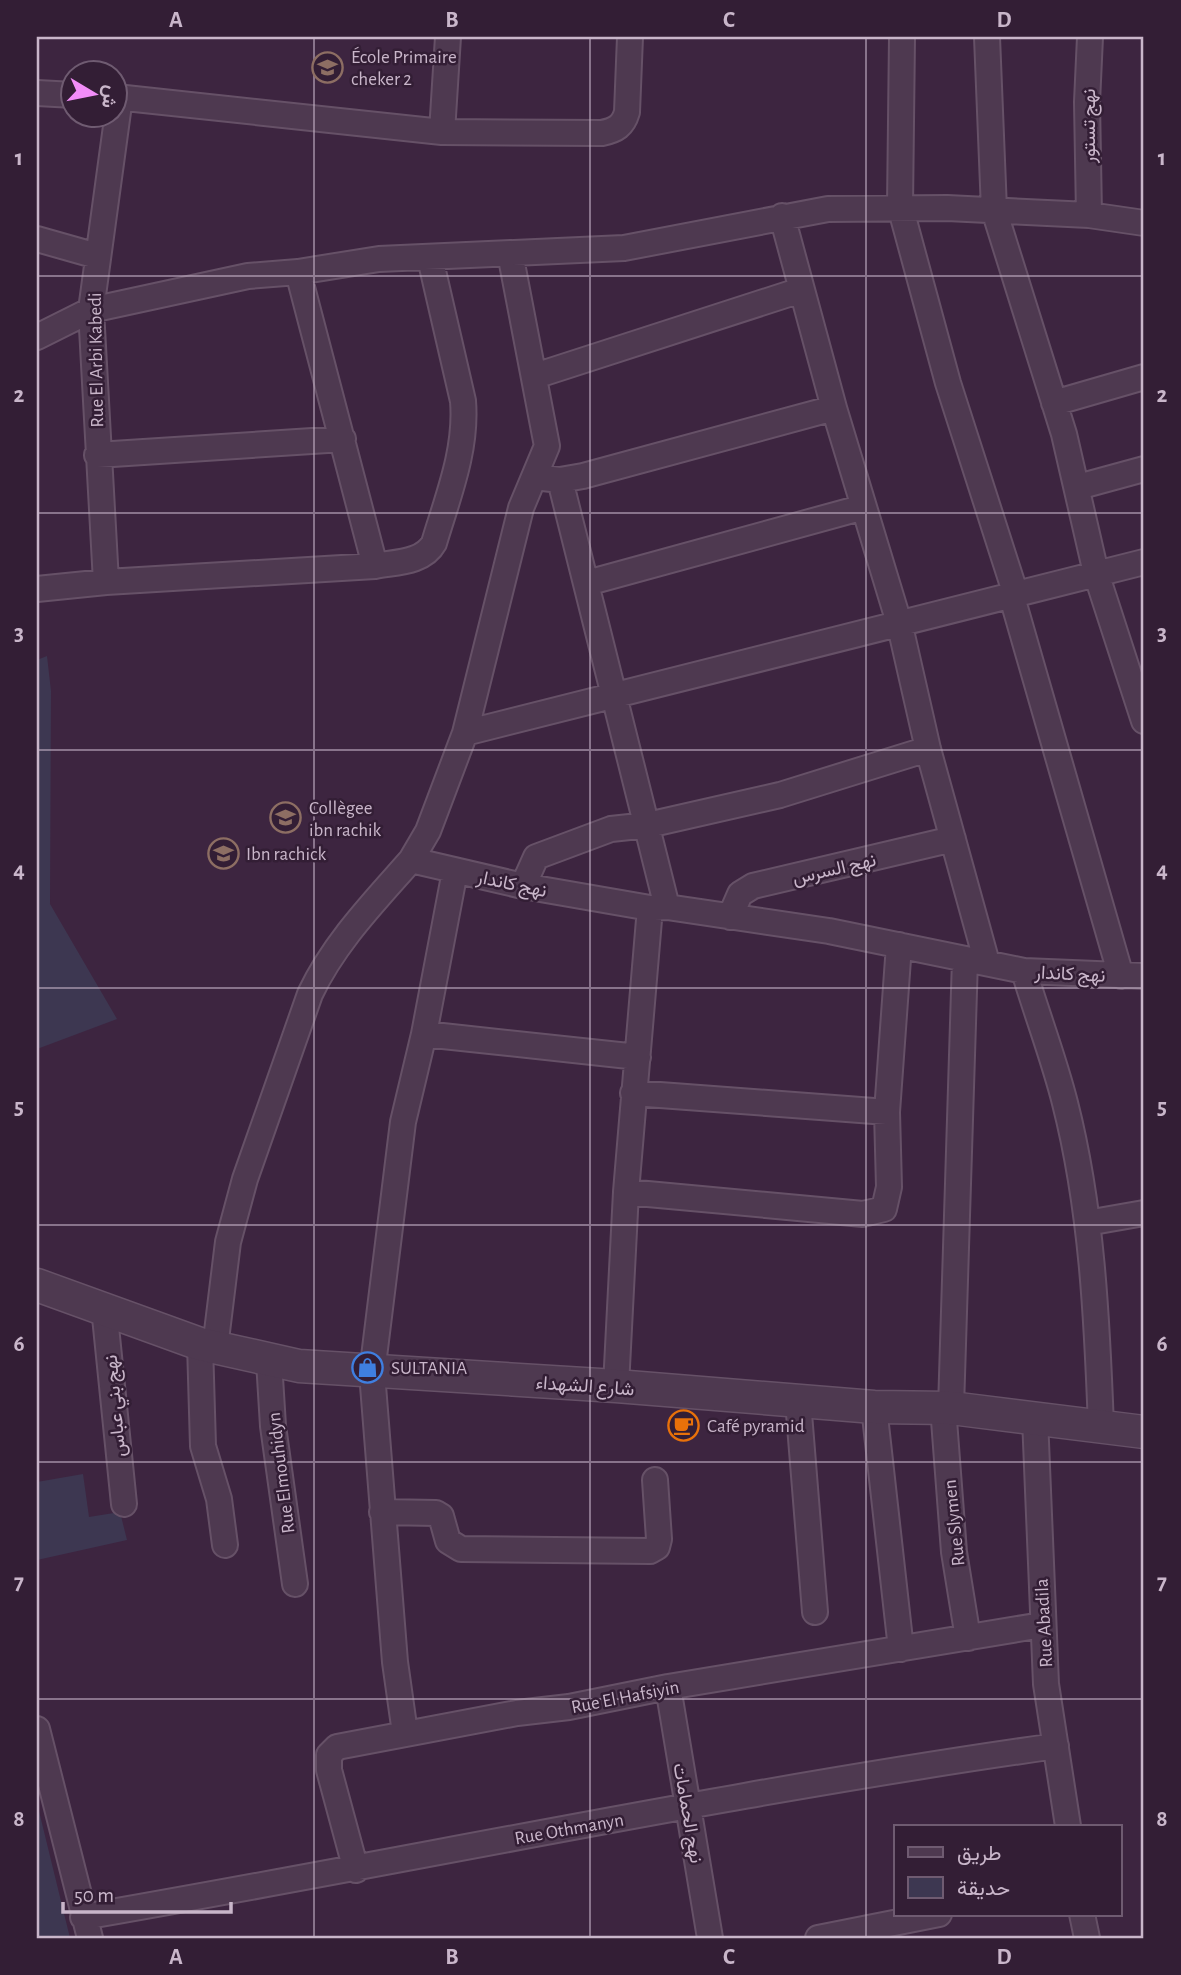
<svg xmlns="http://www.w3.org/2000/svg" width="1181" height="1975" font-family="'Alegreya Sans',Vazirmatn,sans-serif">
	<rect width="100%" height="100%" fill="#3d2540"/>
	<!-- green -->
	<path fill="#3d3751" d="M47 656 51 691 50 904 117 1019 37 1049V660Z
		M83 1474 89 1517 120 1512 127 1540 37 1560V1482Z
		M37 1803 70 1938H37Z"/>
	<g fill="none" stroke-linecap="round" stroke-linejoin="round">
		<defs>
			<path id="minor" d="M902 37 900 206 948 383 1016 595
				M987 37 994 210 1064 434 1096 573 1144 721
				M37 93 74 95
				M116 97 442 132 448 37
				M442 132 602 133C616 130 623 126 627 112L630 37
				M1089 215 1087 102 1090 37
				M782 216 834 408 900 626 928 749 987 963
				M37 239 97 256
				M298 272 375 566
				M37 337 91 310 248 276 298 272 379 259 624 248 828 209 947 208 1089 215 1144 223
				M535 376 801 290
				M1054 403 1144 377
				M97 455 343 439
				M543 478 560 480 583 476 834 408
				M560 480 667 907
				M1078 487 1144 469
				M106 582 91 310 120 97
				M587 583 864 507
				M37 589 106 582 375 566C395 562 423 563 434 543 448 496 467 450 463 401L430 258
				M1012 597 1121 976
				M465 733 1144 562
				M411 860 428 831 465 733 521 508 547 446 510 253
				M523 886 536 857 611 829 648 825 780 795 928 749
				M730 917 740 894 753 886 953 839
				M1024 971C1037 1015 1054 1059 1065 1103 1092 1209 1097 1319 1101 1427
				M424 1034 638 1057
				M633 1093 887 1112
				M626 1192 863 1214 884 1209 889 1187 887 1112 899 945
				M1087 1223 1144 1213
				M104 1307 124 1504
				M200 1344 203 1446 219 1499 225 1545
				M215 1348 228 1242 245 1179 310 994C334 943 374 902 411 860L523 886 650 908 667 907 829 931 1024 971 1144 976
				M269 1361 273 1426 295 1584
				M616 1386 626 1192 650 908
				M798 1401 815 1612
				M874 1407 901 1649
				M943 1407 954 1552 968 1638
				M951 1408 965 959
				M1035 1418 1046 1684 1068 1826
				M382 1512 436 1513 441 1516 448 1541 461 1549 650 1551 657 1547 659 1539 655 1480
				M668 1687 710 1938
				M37 1729 90 1938
				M405 1733 395 1662 372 1373 403 1122 424 1034 455 871
				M356 1870 329 1770V1755L337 1747 517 1713 569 1707 668 1687 1042 1625
				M1082 1914 1087 1938
				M83 1917C408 1861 730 1792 1056 1746
				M818 1938 939 1914"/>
			<path id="tertiary" d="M37 1285 200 1344 299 1366 616 1386 874 1407 951 1408 1144 1432"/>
		</defs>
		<!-- minor casing -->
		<use href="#minor" stroke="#665167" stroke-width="28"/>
		<!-- tertiary casing -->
		<use href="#tertiary" stroke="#665167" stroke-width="35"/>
		<!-- minor -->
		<use href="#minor" stroke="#4e3950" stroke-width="24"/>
		<!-- tertiary -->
		<use href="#tertiary" stroke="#4e3950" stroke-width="32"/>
	</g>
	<!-- grid -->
	<path fill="none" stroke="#c9b6ca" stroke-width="2" stroke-opacity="0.55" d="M314 37V1938M590 37V1938M866 37V1938M37 276H1144M37 513H1144M37 750H1144M37 988H1144M37 1225H1144M37 1462H1144M37 1699H1144"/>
	<!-- icons -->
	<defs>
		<symbol id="school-ring" viewBox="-11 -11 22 22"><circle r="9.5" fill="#331e35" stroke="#8d6e63" stroke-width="1.5"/><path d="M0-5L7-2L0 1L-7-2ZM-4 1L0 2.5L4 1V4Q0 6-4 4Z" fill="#8d6e63"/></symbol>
		<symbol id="shop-ring" viewBox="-11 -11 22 22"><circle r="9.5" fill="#331e35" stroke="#3f7fe0" stroke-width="1.5"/><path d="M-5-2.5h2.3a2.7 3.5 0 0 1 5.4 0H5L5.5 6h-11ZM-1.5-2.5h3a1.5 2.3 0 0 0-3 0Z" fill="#3f7fe0"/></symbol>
		<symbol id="cafe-ring" viewBox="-11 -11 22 22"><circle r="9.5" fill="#331e35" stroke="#e8710a" stroke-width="1.5"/><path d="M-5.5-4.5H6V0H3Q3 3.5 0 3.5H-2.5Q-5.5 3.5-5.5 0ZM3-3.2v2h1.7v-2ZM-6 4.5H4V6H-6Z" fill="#e8710a"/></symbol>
	</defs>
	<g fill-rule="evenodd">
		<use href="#school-ring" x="310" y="50" width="35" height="35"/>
		<use href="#school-ring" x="268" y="800" width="35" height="35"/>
		<use href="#school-ring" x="206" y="836" width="35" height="35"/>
		<use href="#shop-ring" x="350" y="1350" width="35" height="35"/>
		<use href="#cafe-ring" x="666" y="1408" width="35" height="35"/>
	</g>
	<g text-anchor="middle" stroke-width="5" stroke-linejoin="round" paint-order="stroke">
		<!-- poi labels -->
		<g font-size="19" fill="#c9b6ca" stroke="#331e35" text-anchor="start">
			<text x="351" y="63">École Primaire<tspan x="351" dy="22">cheker 2</tspan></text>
			<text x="309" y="814">Collègee<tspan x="309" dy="22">ibn rachik</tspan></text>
			<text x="246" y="860">Ibn rachick</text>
			<text x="391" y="1374">SULTANIA</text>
			<text x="707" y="1432">Café pyramid</text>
		</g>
		<!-- street labels -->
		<g font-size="19" fill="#c9b6ca" stroke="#331e35">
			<text transform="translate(1088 126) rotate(-90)" y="7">نهج تستور</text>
			<text transform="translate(95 360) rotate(-91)" y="7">Rue El Arbi Kabedi</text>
			<text transform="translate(834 868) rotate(-13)" y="7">نهج السرس</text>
			<text transform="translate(512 883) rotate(12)" y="7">نهج كاندار</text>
			<text transform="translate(1070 973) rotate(3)" y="7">نهج كاندار</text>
			<text transform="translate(585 1385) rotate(4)" y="7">شارع الشهداء</text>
			<text transform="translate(114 1406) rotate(-95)" y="7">نهج بني عباس</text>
			<text transform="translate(280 1473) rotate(-97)" y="7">Rue Elmouhidyn</text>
			<text transform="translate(953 1523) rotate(-96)" y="7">Rue Slymen</text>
			<text transform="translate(1043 1623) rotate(-93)" y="7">Rue Abadila</text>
			<text transform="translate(625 1696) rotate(-11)" y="7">Rue El Hafsiyin</text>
			<text transform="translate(689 1813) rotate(80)" y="7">نهج الحمامات</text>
			<text transform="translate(569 1828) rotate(-10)" y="7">Rue Othmanyn</text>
		</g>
	</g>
	<!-- border -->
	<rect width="1181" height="1975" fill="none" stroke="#331e35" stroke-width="77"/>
	<!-- legend -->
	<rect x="894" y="1825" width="228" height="91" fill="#331e35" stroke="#6f5b71" stroke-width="2"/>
	<rect x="908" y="1847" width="35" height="10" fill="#4e3950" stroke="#6f5b71" stroke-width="2"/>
	<text x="957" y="1860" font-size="21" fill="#c9b6ca">طريق</text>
	<rect x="908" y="1877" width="35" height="21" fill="#3d3751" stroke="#6f5b71" stroke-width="2"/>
	<text x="957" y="1895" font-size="21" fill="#c9b6ca">حديقة</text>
	<!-- north arrow -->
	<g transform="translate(94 94) rotate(100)"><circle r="33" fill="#331e35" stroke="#6f5b71" stroke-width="2"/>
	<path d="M0-5L12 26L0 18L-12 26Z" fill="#f28df8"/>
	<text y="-10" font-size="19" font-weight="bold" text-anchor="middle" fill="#c9b6ca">ش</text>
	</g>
	<!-- scale -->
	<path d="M63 1902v10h168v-10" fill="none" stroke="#c9b6ca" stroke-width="3.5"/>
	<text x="74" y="1902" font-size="21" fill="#c9b6ca" stroke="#331e35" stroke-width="5" paint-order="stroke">50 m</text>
	<rect x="38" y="38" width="1104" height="1899" fill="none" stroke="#c9b6ca" stroke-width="2.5"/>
	<g font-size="23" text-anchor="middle" font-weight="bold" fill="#c9b6ca">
		<text x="176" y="27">A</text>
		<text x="452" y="27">B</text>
		<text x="729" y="27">C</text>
		<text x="1004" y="27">D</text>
		<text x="19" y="165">1</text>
		<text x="1162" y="165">1</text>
		<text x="19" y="402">2</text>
		<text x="1162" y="402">2</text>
		<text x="19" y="640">3</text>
		<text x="1162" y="640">3</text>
		<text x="19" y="877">4</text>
		<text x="1162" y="877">4</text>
		<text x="19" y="1114">5</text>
		<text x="1162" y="1114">5</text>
		<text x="19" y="1351">6</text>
		<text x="1162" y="1351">6</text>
		<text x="19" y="1589">7</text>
		<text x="1162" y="1589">7</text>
		<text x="19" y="1826">8</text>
		<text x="1162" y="1826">8</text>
		<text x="176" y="1964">A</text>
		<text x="452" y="1964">B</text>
		<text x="729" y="1964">C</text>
		<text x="1004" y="1964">D</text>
	</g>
</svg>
